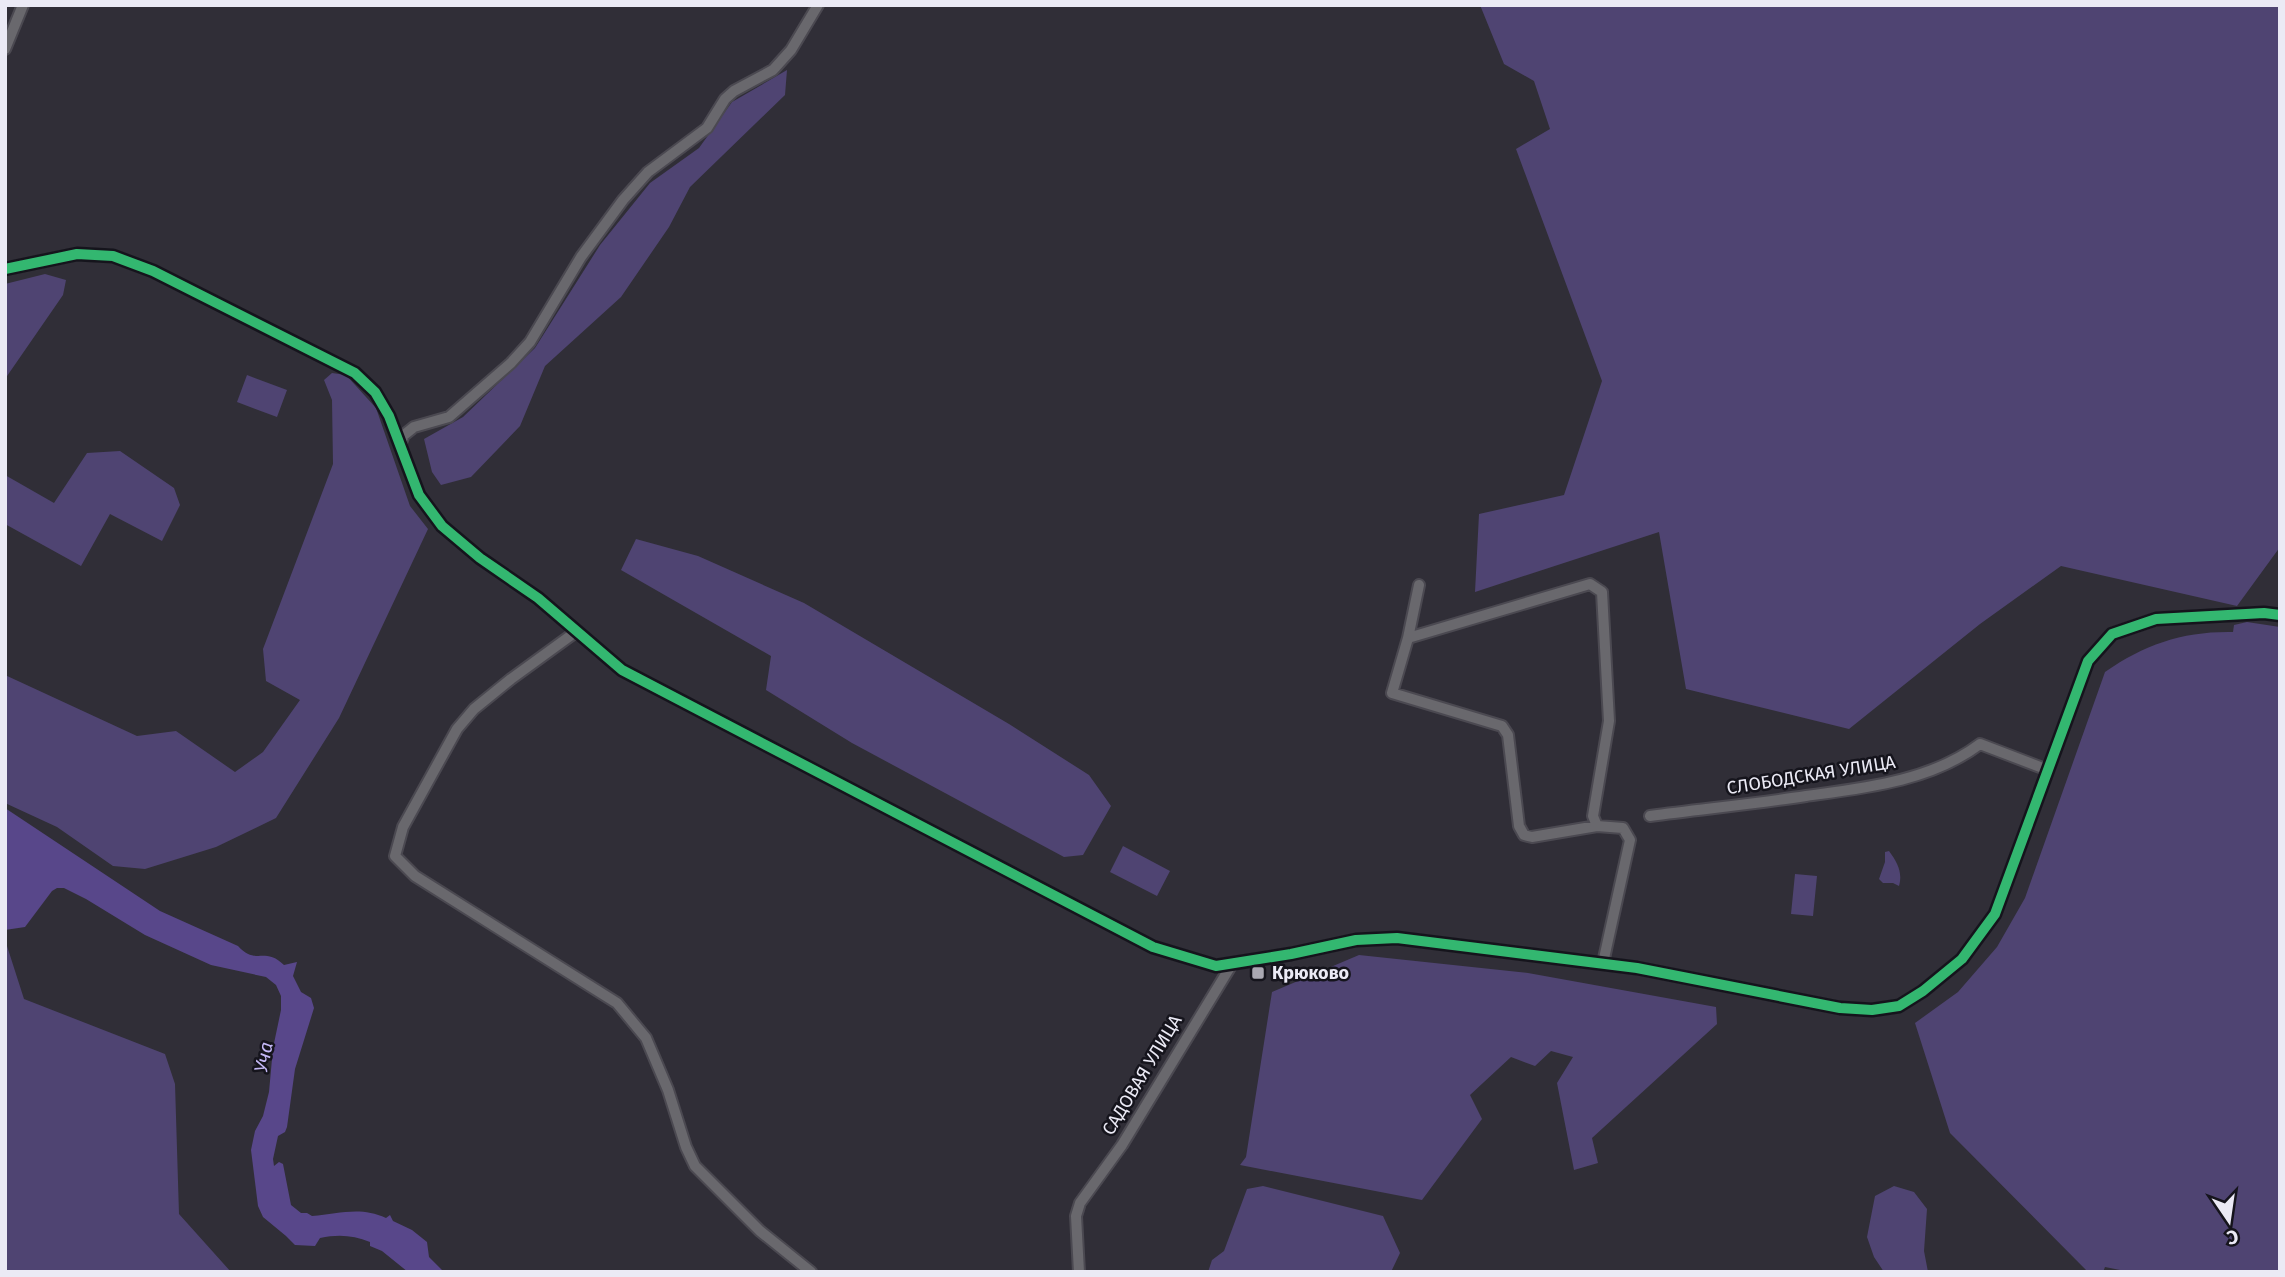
<svg xmlns="http://www.w3.org/2000/svg" width="2285" height="1277" font-family="'Fira Sans',sans-serif">
	<rect width="100%" height="100%" fill="#302e37"/>
	<!-- green -->
	<path fill="#4f4472" d="M1480 5H2280V547L2237 606 2061 566 1980 624 1849 729 1686 689 1659 532 1475 592 1479 514 1564 495 1602 381 1516 149 1550 129 1534 81 1504 64Z
		M787 70 785 95 690 187 669 227 621 297 545 366 520 426 471 477 441 485 432 472 424 439 463 417 535 348 600 245 650 183 699 148 732 102Z
		M45 274 66 280 63 295 5 379V284Z
		M332 373 346 375 376 408 410 506 428 529 339 718 276 818 216 847 145 869 113 866 57 827 5 803V675L137 736 176 731 235 772 263 752 300 700 266 681 263 649 333 464 332 400 324 380Z
		M247 375 287 390 277 417 237 402Z
		M120 451 174 488 180 505 162 541 110 514 81 566 5 524V475L54 503 87 453Z
		M636 539 698 556 804 603 1009 724 1089 775 1111 806 1083 855 1064 857 852 743 766 690 771 656 621 570Z
		M2247 622 2280 627V1272H2130L2105 1267 2103 1272H2088L1950 1133 1915 1023 1958 992 1997 947 2025 898 2105 672C2145 644 2184 631 2233 632L2234 625Z
		M1123 846 1170 871 1157 896 1110 872Z
		M1889 851C1897 862 1903 872 1899 886L1893 883H1883L1879 879 1885 862V852Z
		M1795 874 1817 876 1813 916 1791 914Z
		M5 946H7L24 999 165 1054 175 1084 179 1214 231 1272H5Z
		M1359 955 1528 973 1716 1007 1717 1024 1592 1138 1598 1163 1574 1170 1557 1083 1573 1057 1551 1051 1535 1066 1511 1057 1470 1095 1482 1119 1422 1200 1240 1165 1246 1157 1272 992Z
		M1263 1186 1383 1216 1400 1253 1391 1272H1208L1212 1260 1224 1251 1247 1189Z
		M1894 1186 1914 1192 1927 1209 1924 1251 1928 1272H1884L1874 1257 1867 1237 1875 1196Z"/>
	<!-- water -->
	<path fill="#58478a" d="M5 808 160 911 238 946C256 966 264 946 284 965L297 962 293 976 301 992 311 998 314 1008 295 1069 287 1127 285 1132 278 1136 273 1159 274 1166 279 1162 283 1164 291 1205 301 1213H307L312 1216C339 1214 360 1206 386 1218L390 1215 393 1221 412 1230 427 1242 429 1257 444 1272H408L382 1251 370 1246V1242C353 1235 338 1234 320 1238L315 1246 295 1245 286 1236 263 1217 258 1206 251 1150 255 1131 263 1116 269 1092 273 1048 281 1010V996L276 985 266 977 211 965 145 935 86 899 64 888H57L52 891 25 927 5 930Z"/>
	<g fill="none" stroke-linecap="round" stroke-linejoin="round">
		<defs>
			<path id="street" d="M5 49 23 5
				M5 269 77 254 113 256 153 271 355 373 375 392 389 416 419 495 442 526 480 558 538 598 622 670 1153 947 1216 966 1291 954 1356 940 1397 938 1637 968 1840 1008 1872 1010 1899 1006 1923 991 1962 959 1995 914 2088 661 2112 634 2156 619 2264 613 2280 615
				M400 445 404 435 414 427 449 417 511 363 530 342 581 257 623 200 648 172 707 128 725 99 734 91 773 70 791 50 818 5
				M1419 585 1408 638 1590 584 1602 592 1609 721 1593 816 1597 826 1623 828 1630 840 1603 963
				M577 631 511 679 474 709 457 729 403 827 395 856 415 876 617 1003 646 1038 668 1090 686 1147 695 1166 760 1231 811 1272
				M1408 638 1392 693 1502 726 1508 735 1519 826 1524 835 1532 837 1597 826
				M1650 816C1702 809 1754 804 1806 796 1865 788 1931 781 1980 744L2048 770
				M1079 1272 1076 1216 1080 1203 1122 1145 1232 964"/>
		</defs>
		<!-- street casing -->
		<use href="#street" stroke="#4b4951" stroke-width="14"/>
		<!-- street -->
		<use href="#street" stroke="#69686d" stroke-width="10"/>
		<defs>
			<path id="cycleway" d="M5 269 77 254 113 256 153 271 355 373 375 392 389 416 419 495 442 526 480 558 538 598 622 670 1153 947 1216 966 1291 954 1356 940 1397 938 1637 968 1840 1008 1872 1010 1899 1006 1923 991 1962 959 1995 914 2088 661 2112 634 2156 619 2264 613 2280 615"/>
		</defs>
		<!-- cycleway casing -->
		<use href="#cycleway" stroke="#15141c" stroke-width="15"/>
		<!-- cycleway -->
		<use href="#cycleway" stroke="#33b770" stroke-width="10"/>
	</g>
	<!-- markers -->
	<rect fill="#aaa8b2" stroke="#15141c" stroke-width="2.5" x="1251" y="966" width="14" height="14" rx="3.5"/>
	<g text-anchor="middle" stroke-width="5" stroke-linejoin="round" paint-order="stroke">
		<!-- street labels -->
		<g font-size="18" fill="#ebeaf5" stroke="#15141c">
			<text transform="translate(1811 775) rotate(-9)" y="6">СЛОБОДСКАЯ УЛИЦА</text>
			<text transform="translate(1142 1075) rotate(-59)" y="6">САДОВАЯ УЛИЦА</text>
		</g>
		<!-- poi labels -->
		<g font-size="18" font-weight="bold" fill="#ebeaf5" stroke="#15141c" text-anchor="start">
			<text x="1272" y="979">Крюково</text>
		</g>
		<!-- water labels -->
		<g font-size="19" font-style="italic" fill="#c4b8f6" stroke="#15141c">
			<text transform="translate(263 1057) rotate(-78)" y="7">Уча</text>
		</g>
	</g>
	<!-- border -->
	<rect width="2285" height="1277" fill="none" stroke="#ebeaf5" stroke-width="14"/>
	<!-- north arrow -->
	<g transform="translate(2229 1221) rotate(167)" stroke="#15141c" stroke-width="5" paint-order="stroke">
	<path d="M0-5L12 26L0 18L-12 26Z" fill="#ebeaf5"/>
	<text y="-10" font-size="19" font-weight="bold" text-anchor="middle" fill="#ebeaf5">С</text>
	</g>
</svg>
